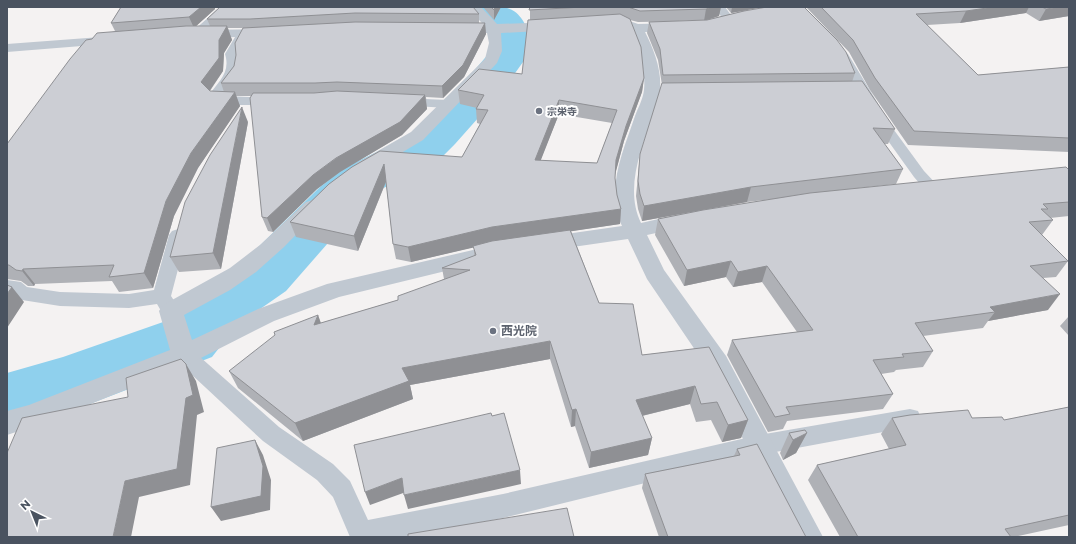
<svg xmlns="http://www.w3.org/2000/svg" width="1076" height="544" font-family="Montserrat,'Noto Sans JP',sans-serif">
	<rect width="100%" height="100%" fill="#f4f2f2"/>
	<g fill="none" stroke-linecap="round" stroke-linejoin="round">
		<!-- river -->
		<path fill="#8fd0ed" fill-rule="evenodd" d="M468 7C508 7 517 0 533 42L528 55 503 90 455 144 443 156 380 190 356 211 286 291 237 325 212 357 87 405 7 431V373L63 357 166 321 193 293 244 261 320 187 344 168 409 136 473 72 490 52 495 42 491 28 474 14Z"/>
		<!-- lane -->
		<path fill="#c0c8d1" fill-rule="evenodd" d="M220 7H232L200 36H192L190 34 192 32Z
			M715 7H725L734 19 732 21H724Z
			M242 31 248 34 237 54C243 71 234 84 223 96L275 98 280 99 282 102 280 105H221L216 104 208 96C218 82 231 73 225 54L238 32Z
			M842 50 848 54 894 130 924 171 940 188 938 191 932 193 926 191 914 177 881 131 836 54Z
			M402 98 448 100 453 101 455 104 453 107 448 108 397 105 395 102 397 99Z
			M178 229 184 231 187 235 171 296 181 311 178 316 171 318 164 316 157 304 129 308 60 306 22 300 7 294V280L21 282 27 287 60 292 129 294 154 290 169 235 172 231Z
			M184 347 191 349 279 427 333 464 350 481 368 520 503 494 759 435 910 409 918 411 921 418 918 425 910 427 759 455 503 518 404 537H350L333 497 317 480 263 441 177 361 174 355 177 349Z"/>
		<!-- street -->
		<path fill="#c0c8d1" fill-rule="evenodd" d="M466 7H481L497 24 557 22 562 23 564 26 562 29 557 30 501 33 502 51 497 63 423 140 371 171 364 173 357 171 355 167 357 163 411 132 485 59 489 43 487 33 456 32 451 31 449 28 451 25 483 24Z
			M621 18 638 24 678 23 683 24 685 27 683 30 678 31 645 32C654 50 662 70 660 91 659 98 655 106 653 114 642 148 624 188 641 223L685 213 692 215 695 220 692 225 647 235 664 270 726 356 823 537H792L708 369 647 279 628 239 545 251 538 249 534 244 538 239 545 237 622 226C605 189 623 152 635 116 638 108 643 99 644 90 646 69 639 49 630 31 617 25 610 29 598 26L596 23 598 20Z
			M269 29 274 30 276 33 274 36 200 38 195 37 193 34 195 31 200 30Z
			M114 36 119 37 121 40 119 43 7 52V44Z
			M313 200 320 202 323 206 320 210 284 247 256 272 230 290 184 315 192 340 258 309 327 284 503 243 511 245 514 250 511 255 503 257 339 297 274 321 193 362 143 383 40 424 7 435V411L29 405 170 350 159 311 163 305 230 268 260 245 306 202Z"/>
	</g>
	<!-- wall -->
	<path fill="#afb1b6" fill-rule="evenodd" d="M121 7H215V9L196 26H210L207 19 220 7 479 14V23H485L486 34 464 77 443 98 426 97 427 109 402 135 340 172 317 189 273 232 268 231 262 217 252 96H236L240 106 198 168 174 216 153 288 119 292 112 281 35 284 34 286H28L21 281 7 279V144L92 39 115 31 111 23ZM228 28H243L234 66 221 83 224 92 210 91 223 71 224 53 232 40Z
		M483 7H501L494 20Z
		M530 7H721L719 16 704 21 638 22 630 20 644 78 642 92 624 141 615 174V178L617 195 621 209 620 224 571 231 599 303 642 355 709 347 748 420 741 438 722 442 711 420 696 422 690 404 642 416 652 438 648 455 589 468 575 426 571 427 550 359 410 385 413 399 303 441 238 388 229 371 318 315 321 323 398 300 444 279 442 268 474 256V247L411 262 396 259 393 244 386 182 358 251 296 237 290 222 329 184 462 157 480 124 477 123 476 109 477 108 460 104 458 90 522 74 530 20ZM559 114 612 123 597 163 540 161Z
		M726 7H764L745 10 855 73 852 82 895 129 888 144H884L903 169 896 184 859 188 1069 170V216L1050 218 1053 220 1042 235 1068 261 1056 277 1043 278 1048 310 988 321 983 328 923 336 933 351 923 367 896 370 894 372 881 374 893 394 883 409 787 421 783 429 768 432 727 355 732 340 797 332 762 282 733 287 726 277 684 286 655 235 658 219 697 211 642 221 638 209 636 196 640 154 662 85 658 60 647 33 649 22 707 20 743 11 731 13ZM774 199 709 209 747 202Z
		M806 7H1069V16L1039 21 1026 13 960 23 927 25 978 75 1069 67V152L908 145 870 90 849 52Z
		M248 122 221 269 179 272 170 257Z
		M1069 316V336L1060 326Z
		M1069 407V525L1014 537H840L808 480 817 465 889 449 881 434 892 418H972L1004 420Z
		M789 433H807L796 453 783 460 780 453Z
		M737 449 806 537H659L642 488 645 474 734 456Z"/>
	<!-- shaded-wall -->
	<path fill="#8f9094" d="M201 7H215V9L194 28 189 17Z
		M495 7H501L494 20V10Z
		M713 7H721L719 16 704 21 706 9Z
		M732 7H764L731 13Z
		M994 7H1029L1026 13 960 23 966 11Z
		M1061 7H1069V16L1039 21 1046 9Z
		M485 23 486 34 464 77 443 98 442 86Z
		M227 26 232 40 224 53 223 71 206 96 201 82 219 40Z
		M644 78 642 92 624 141 615 175 616 160 626 126Z
		M235 92 240 106 198 168 174 216 153 288 144 273 166 201 191 153Z
		M425 95 427 109 402 135 340 172 317 189 273 232 267 218 313 175Z
		M559 100V114L535 175V160Z
		M242 107 248 122 221 269 213 253Z
		M384 164 387 179 358 251 354 236Z
		M751 187 747 202 642 221 644 206Z
		M621 209 620 224 493 243 411 262 408 247 492 227Z
		M731 261 726 277 684 286 687 270Z
		M767 266 762 282 733 287 738 272Z
		M23 269 35 284 34 286 22 271Z
		M12 287 24 302 7 328V294Z
		M1060 294 1048 310 988 321 995 312 990 307Z
		M318 315 324 333 314 325Z
		M550 341V359L410 385 413 399 303 441 295 423 402 368Z
		M186 364 196 381 204 412 197 415 190 485 139 497 131 537H113L125 481Z
		M695 386 690 404 633 418 636 400Z
		M576 409 575 426 571 427 572 410Z
		M748 420 741 438 722 442 728 425Z
		M807 433 796 453 783 460 793 440Z
		M652 438 648 455 589 468 591 452Z
		M255 440 263 455 271 480 270 510 221 521 211 507Z
		M520 470 521 484 408 509 404 495Z
		M402 478 406 492 370 505 365 492Z"/>
	<!-- building -->
	<path fill="#ccced4" stroke="#8f9094" fill-rule="evenodd" d="M121 7H201L189 17 111 23Z
		M220 7H473L479 14 355 13 250 19H207Z
		M491 7H495L494 10Z
		M530 7H583L529 10Z
		M628 7H713L706 9 640 11Z
		M767 7H804L837 40 846 52 855 73 663 75 660 49 649 22 707 20 744 11Z
		M821 7H994L966 11 916 14 978 75 1069 67V138L914 131 875 78 853 40Z
		M1042 7H1061L1046 9Z
		M620 14 630 19 641 47 644 78 626 126 616 160 615 178 617 195 621 209 492 227 408 247 393 244 384 164 354 236 290 222 329 184 352 167 380 151 462 157 488 110 476 109 484 95 458 90 479 69 522 74 528 20ZM559 100 617 110 597 163 535 160Z
		M355 22 485 23 463 65 442 86 337 82 315 83H221L234 66 236 55 235 43 243 28Z
		M186 26H227L219 40V58L201 82 210 91 235 92 191 153 166 201 144 273 109 277 114 265 23 269 22 271 16 270 9 265H7V144L70 59 86 40 92 39 97 33Z
		M862 81 895 129 873 128 903 169 751 187 644 206 640 194 638 181 640 154 662 83Z
		M337 91 425 95 400 122 336 158 313 175 267 218 262 217 250 98 253 93H314Z
		M242 107 213 253 170 257 185 202 210 155Z
		M1066 167 1069 170V202L1043 204 1048 209H1041L1053 220 1029 222 1068 261 1030 266 1060 294 990 307 995 312 915 323 933 351 902 354 904 357 873 360 893 394 786 407 790 414 775 417 732 340 813 330 767 266 738 272 731 261 687 270 658 219 703 210 810 193Z
		M570 230 599 303 633 304 642 355 709 347 748 420 728 425 717 402 701 404 695 386 636 400 652 438 591 452 576 409 572 410 550 341 402 368 409 381 295 423 229 371 275 335 274 332 318 315 314 325 398 300V296L470 270 442 268 476 255 473 246 492 241Z
		M7 285 12 287 7 294Z
		M181 359 186 364 193 395 186 398 177 469 125 481 113 537H7V453L22 418 128 397 126 378Z
		M1069 407V515L1005 529 1011 537H858L817 465 906 445 892 418 910 415 968 410 972 418 1002 417 1004 420Z
		M491 413 492 416 504 413 520 470 404 495 402 478 365 492 354 445Z
		M805 430 807 433 793 440 789 433Z
		M255 440 263 466 261 496 211 507 217 448Z
		M757 444 806 537H668L645 474 740 455 737 449Z
		M567 508 574 537H408V534Z"/>
	<!-- markers -->
	<g fill="#6b7280" stroke="#fff" stroke-width="1.5">
		<circle cx="539" cy="111" r="4"/>
		<circle cx="493" cy="331" r="4"/>
	</g>
	<g text-anchor="middle" stroke-width="4" stroke-linejoin="round" paint-order="stroke">
		<!-- far-worship labels -->
		<g font-size="10" font-weight="bold" fill="#5b616d" stroke="#fff" text-anchor="start">
			<text x="547" y="115">宗栄寺</text>
		</g>
		<!-- worship labels -->
		<g font-size="12" font-weight="bold" fill="#5b616d" stroke="#fff" text-anchor="start">
			<text x="501" y="335">西光院</text>
		</g>
	</g>
	<!-- border -->
	<rect width="1076" height="544" fill="none" stroke="#4a5360" stroke-width="16"/>
	<!-- north arrow -->
	<g transform="translate(32 512) rotate(317)" stroke="#ffffff" stroke-width="3" paint-order="stroke">
	<path d="M0-3L7 15L0 10L-7 15Z" fill="#4a5360"/>
	<text y="-6" font-size="11" font-weight="bold" text-anchor="middle" fill="#4a5360">N</text>
	</g>
</svg>
